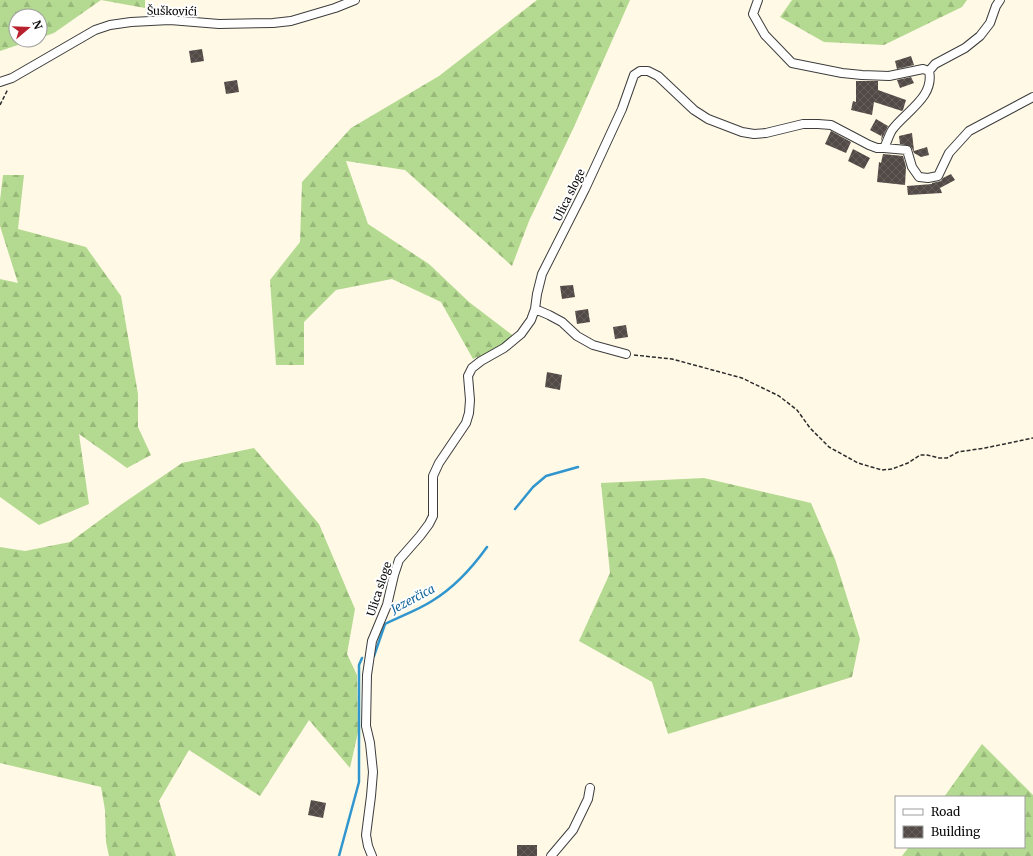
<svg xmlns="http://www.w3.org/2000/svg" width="1033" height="856" font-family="Merriweather,serif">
	<defs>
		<pattern id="forest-firs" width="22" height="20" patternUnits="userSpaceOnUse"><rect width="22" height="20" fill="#b4d990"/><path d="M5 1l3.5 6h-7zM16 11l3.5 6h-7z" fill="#99b97b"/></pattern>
		<pattern id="building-cross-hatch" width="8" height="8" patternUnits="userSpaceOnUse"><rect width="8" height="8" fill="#524a46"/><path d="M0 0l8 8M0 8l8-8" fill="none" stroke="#66605c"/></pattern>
	</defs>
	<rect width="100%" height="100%" fill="#fff9e6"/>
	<!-- forest -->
	<path fill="url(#forest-firs)" d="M0 0H145V8L101 0 54 33 40 38V16H16V40H33L0 51Z
		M537 0H630L573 129 529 221 512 266 405 170 346 161 368 224 429 264 469 302 519 340 473 359 441 302 392 279 336 290 304 322V365H276L270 280 300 242 302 182 351 128 439 76Z
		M792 0H967L962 7 884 45 824 42 780 17Z
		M3 175H24L18 229 86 247 121 296 138 394V427L151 455 127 468 79 434 89 504 39 525 0 497V279L18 283 0 226V200Z
		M254 448 319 524 355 609 347 654 357 675 358 732 350 768 309 720 260 796 189 750 159 801 176 856H109L106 842 105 810 101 787 0 763V547L25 551 70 542 122 504 182 463Z
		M704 478 811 503 835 559 860 639 852 677 668 734 652 682 579 641 610 573 601 483Z
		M982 744 1033 795V856H902L909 847H1024V797H944Z"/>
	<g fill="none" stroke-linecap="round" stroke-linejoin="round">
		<!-- stream -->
		<path stroke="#3196ce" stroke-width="2.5" d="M515 509 533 487 546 476 578 467
			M374 656 385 624C401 616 418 610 432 601 455 587 472 568 487 547
			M339 856 359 782V665L362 658"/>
	</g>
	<!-- building -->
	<path fill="url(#building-cross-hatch)" d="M202 49 204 61 191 63 189 51Z
		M911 56 914 65 897 69 895 61Z
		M911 77 914 83 900 88 897 80Z
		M237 80 239 92 226 94 224 82Z
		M856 81H878V90L906 100 903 110 902 111 874 102 872 115 851 110 853 101 856 102Z
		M876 119 888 126 881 141 882 134 881 136 870 130Z
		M831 131 851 142 846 153 825 144Z
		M912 133 914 151 927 147 929 155 921 157 914 153 912 148 910 146 900 144 899 136Z
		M853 149 870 158 864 169 848 161Z
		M883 154 903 156 906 167 905 185 877 182 879 162 881 163Z
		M951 174 955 180 940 188 942 193 908 195 907 186 932 184V183L941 181 943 178Z
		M573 285 575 297 562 299 560 286Z
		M588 309 590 322 577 324 575 311Z
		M626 325 628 337 615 339 613 327Z
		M547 372 562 375 560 390 545 387Z
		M311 800 326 803 323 818 308 815Z
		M517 845H537V856H517Z"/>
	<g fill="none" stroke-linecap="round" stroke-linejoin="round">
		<defs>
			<path id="minor" d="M929 71 935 64 965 48 980 36 990 23 996 6 1000 0
				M0 82 12 78 95 30 110 25 131 22 170 20 219 24 273 23 291 21 335 8 355 0
				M884 148 907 150 912 167 919 177 928 178 938 176 949 153 969 131 1033 97
				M535 309 549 315 562 322 577 336 593 345 626 354
				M372 856 368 846 366 835 371 796 373 772 370 743 366 726 367 675 372 641 387 605 394 575 399 560 420 536 429 524 433 516V476L439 463 466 423 469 413 470 400 468 376 472 368 481 361 504 348 521 334 531 320 535 309 537 294 542 274 585 189 622 109 634 75 640 71H648L658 76 694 110 708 119 742 132 754 134 766 133 803 124H818L831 125 869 145 877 148H884C887 142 889 135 892 130 905 112 935 97 929 71L923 69 889 76 862 75 842 73 792 63 765 35 753 14 758 0
				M551 856 573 830 588 799 590 788"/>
		</defs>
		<!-- minor casing -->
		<use href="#minor" stroke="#3d3d3d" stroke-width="10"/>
		<!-- path -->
		<path stroke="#2c2c2c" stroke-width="1.5" stroke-dasharray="4 2" stroke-linecap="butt" d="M0 105 8 89
			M634 355 672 359 742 378 779 396 797 410 810 428 829 447 858 463 882 470 892 469 908 463 920 455H927L939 458H947L958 452 985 448 1033 438"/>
		<!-- minor -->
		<use href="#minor" stroke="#fff" stroke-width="8"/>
	</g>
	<g text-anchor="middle" stroke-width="4" stroke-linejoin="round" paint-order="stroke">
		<!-- street labels -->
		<g font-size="11" fill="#0a0a0a" stroke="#fff">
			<text transform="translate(172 11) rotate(1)" y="4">Šuškovići</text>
			<text transform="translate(569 195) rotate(-64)" y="4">Ulica sloge</text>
			<text transform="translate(379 589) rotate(-72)" y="4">Ulica sloge</text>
		</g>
		<!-- water labels -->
		<g font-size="12" font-style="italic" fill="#13659b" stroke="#fff">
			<text transform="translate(413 599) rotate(-28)" y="4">Jezerčica</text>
		</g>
	</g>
	<!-- legend -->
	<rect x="895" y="796" width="130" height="52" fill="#ffffff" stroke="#9d9d9d"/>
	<rect x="903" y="809" width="20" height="6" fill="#ffffff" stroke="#9d9d9d"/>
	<text x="931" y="816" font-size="12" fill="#0a0a0a">Road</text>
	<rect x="903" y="826" width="20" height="12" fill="url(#building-cross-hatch)" stroke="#9d9d9d"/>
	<text x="931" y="836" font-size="12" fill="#0a0a0a">Building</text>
	<!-- north arrow -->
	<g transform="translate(28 28) rotate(71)"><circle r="19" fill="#ffffff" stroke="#9d9d9d"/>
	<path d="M0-3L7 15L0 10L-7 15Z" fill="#ba212f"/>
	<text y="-6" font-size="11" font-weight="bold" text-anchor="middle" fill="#0a0a0a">N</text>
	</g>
</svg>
